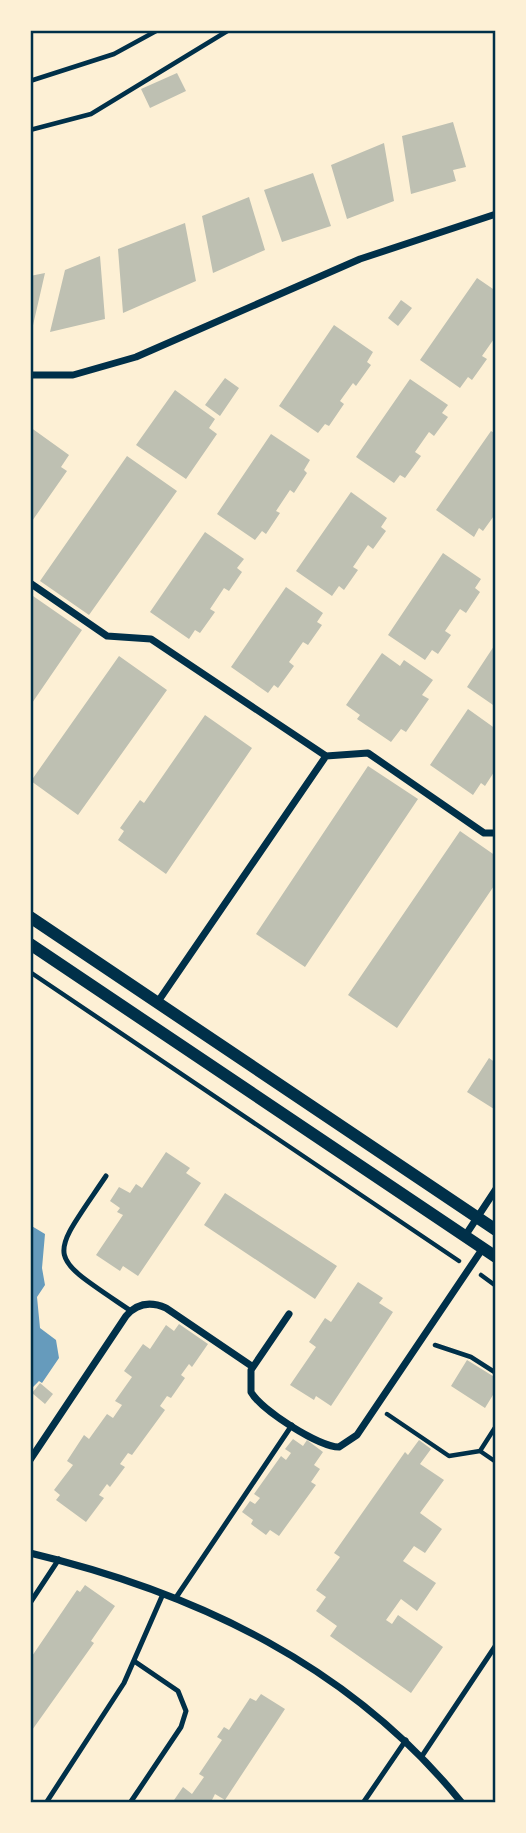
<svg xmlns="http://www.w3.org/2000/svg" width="526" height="1833" font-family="'Crimson Pro',serif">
	<rect width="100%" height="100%" fill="#fdf0d5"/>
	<!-- water -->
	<path fill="#669bbc" d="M30 1225 45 1234 42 1268 45 1285 37 1297 40 1328 56 1340 59 1358 42 1383 39 1381 30 1390Z"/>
	<!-- building -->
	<path fill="#bec0b2" d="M177 73 186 91 150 108 141 89Z
		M453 122 466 167 453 170 456 181 411 194 402 136Z
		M384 143 394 201 347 219 331 165Z
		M313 173 331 226 282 242 264 190Z
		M249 197 265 250 213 273 202 216Z
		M185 223 196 281 123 313 118 249Z
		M100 256 105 319 50 332 65 270Z
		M45 273 31 334H30V276Z
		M477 278 496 291V336L482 356 487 359 472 380 468 377 460 388 420 360Z
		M401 300 412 308 398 326 388 318Z
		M334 325 373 352 367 362 371 365 356 386 353 383 340 401 344 404 329 426 325 424 318 433 279 406Z
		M225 378 239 388 220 416 205 405Z
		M410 379 448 405 442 413 448 417 434 436 429 432 415 452 421 456 405 478 400 475 394 483 356 457Z
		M175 390 215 419 209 428 217 434 186 479 136 445Z
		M30 427 69 455 61 467 67 471 30 524Z
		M491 431 496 434V513L483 531 479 528 474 537 436 510Z
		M271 434 310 460 304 470 307 473 294 493 290 490 276 511 280 513 266 534 262 531 255 540 217 514Z
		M127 456 177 491 89 615 40 581Z
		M351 492 387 518 381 527 386 531 373 549 368 545 353 567 358 570 344 590 339 586 332 596 296 571Z
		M205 532 244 559 237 568 242 572 229 591 224 588 210 609 215 612 200 633 195 630 189 639 150 612Z
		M443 553 481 579 475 588 480 592 466 613 460 609 445 631 451 635 438 654 432 650 425 660 388 635Z
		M286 587 323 613 317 622 322 625 308 645 303 642 289 662 294 666 278 688 274 685 268 693 231 667Z
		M33 596 82 630 30 706V601Z
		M496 643V707L467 687Z
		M382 653 400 666 404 660 433 680 422 695 429 699 406 732 401 729 391 742 357 719 360 715 346 705Z
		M119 656 167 690 78 815 31 781Z
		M468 709 496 729V769L485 786 481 783 473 795 430 765Z
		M205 715 252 748 166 874 118 840 124 831 120 828 140 800 144 803Z
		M368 766 418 799 305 967 256 934Z
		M460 831 496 856V883L397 1028 348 995Z
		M489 1058 496 1063 494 1109 467 1092Z
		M166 1152 190 1168 186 1173 201 1183 138 1276 123 1266 120 1271 96 1255 123 1215 117 1212 120 1208 110 1201 119 1187 130 1193 136 1184 142 1188Z
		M225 1193 337 1266 315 1299 204 1225Z
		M358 1282 383 1298 379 1303 393 1312 331 1406 316 1396 314 1400 290 1385 316 1347 309 1342 325 1318 331 1322Z
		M179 1324 208 1344 192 1367 189 1364 181 1375 185 1378 171 1398 167 1396 160 1406 165 1410 132 1455 128 1453 120 1464 125 1467 110 1487 107 1484 99 1495 104 1498 86 1522 56 1500 60 1495 54 1490 73 1465 67 1461 84 1435 89 1439 107 1414 113 1418 122 1405 115 1401 132 1377 124 1371 143 1344 150 1349 166 1325 174 1331Z
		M467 1360 496 1378V1390L485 1408 451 1386Z
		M40 1383 53 1394 45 1404 32 1393Z
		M293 1439 303 1446 307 1440 323 1452 314 1465 320 1469 311 1482 316 1485 279 1536 270 1530 266 1535 251 1524 253 1520 242 1512 250 1501 255 1504 260 1498 254 1494 281 1456 286 1460 291 1453 285 1449Z
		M419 1440 431 1449 420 1464 444 1480 420 1513 442 1529 425 1553 414 1546 403 1561 436 1583 417 1611 401 1599 386 1620 392 1624 398 1615 443 1647 411 1693 330 1636 337 1626 316 1611 326 1597 316 1590 340 1557 334 1553 405 1452 408 1455Z
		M85 1585 115 1606 91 1641 94 1643 30 1733V1659L77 1590 80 1592Z
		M261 1694 285 1709 225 1800 215 1794 212 1800 217 1803H172L183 1787 192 1794 204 1777 199 1774 222 1740 217 1737 224 1727 229 1730 250 1698 256 1701Z"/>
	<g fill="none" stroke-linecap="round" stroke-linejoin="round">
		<!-- path -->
		<path stroke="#003049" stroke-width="4.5" d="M30 32 35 30
			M30 81 114 54 158 30
			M30 130 91 114 229 30
			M30 972 459 1261
			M481 1275 496 1286
			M435 1345 471 1357 496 1373
			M387 1414 449 1456 480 1451 496 1426
			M480 1451 496 1462"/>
		<!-- service -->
		<path stroke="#003049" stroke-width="5" d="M106 1176C48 1262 44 1252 131 1311
			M175 1599 292 1425
			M30 1603 59 1559
			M422 1756 496 1645
			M46 1803 124 1683 163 1594
			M130 1803 181 1727 186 1711 178 1691 134 1661
			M363 1803 406 1740"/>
		<!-- minor -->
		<path stroke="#003049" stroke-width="7" d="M30 375H73L136 357 360 259 496 214
			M30 583 107 636 151 639 326 756 368 753 484 833H496
			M157 1003 326 756
			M465 1236 496 1189
			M289 1314 251 1370V1392C261 1410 319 1447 339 1447L357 1435 483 1248
			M30 1460 126 1316C137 1303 150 1301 166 1308L253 1367
			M30 1553C198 1593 352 1667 462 1803"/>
		<!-- tertiary -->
		<path stroke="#003049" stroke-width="12" d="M30 917 496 1230
			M30 944 496 1257"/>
	</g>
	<!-- border -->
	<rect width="526" height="1833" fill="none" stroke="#fdf0d5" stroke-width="63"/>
	<rect x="32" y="32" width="462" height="1769" fill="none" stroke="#003049" stroke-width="2.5"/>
</svg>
